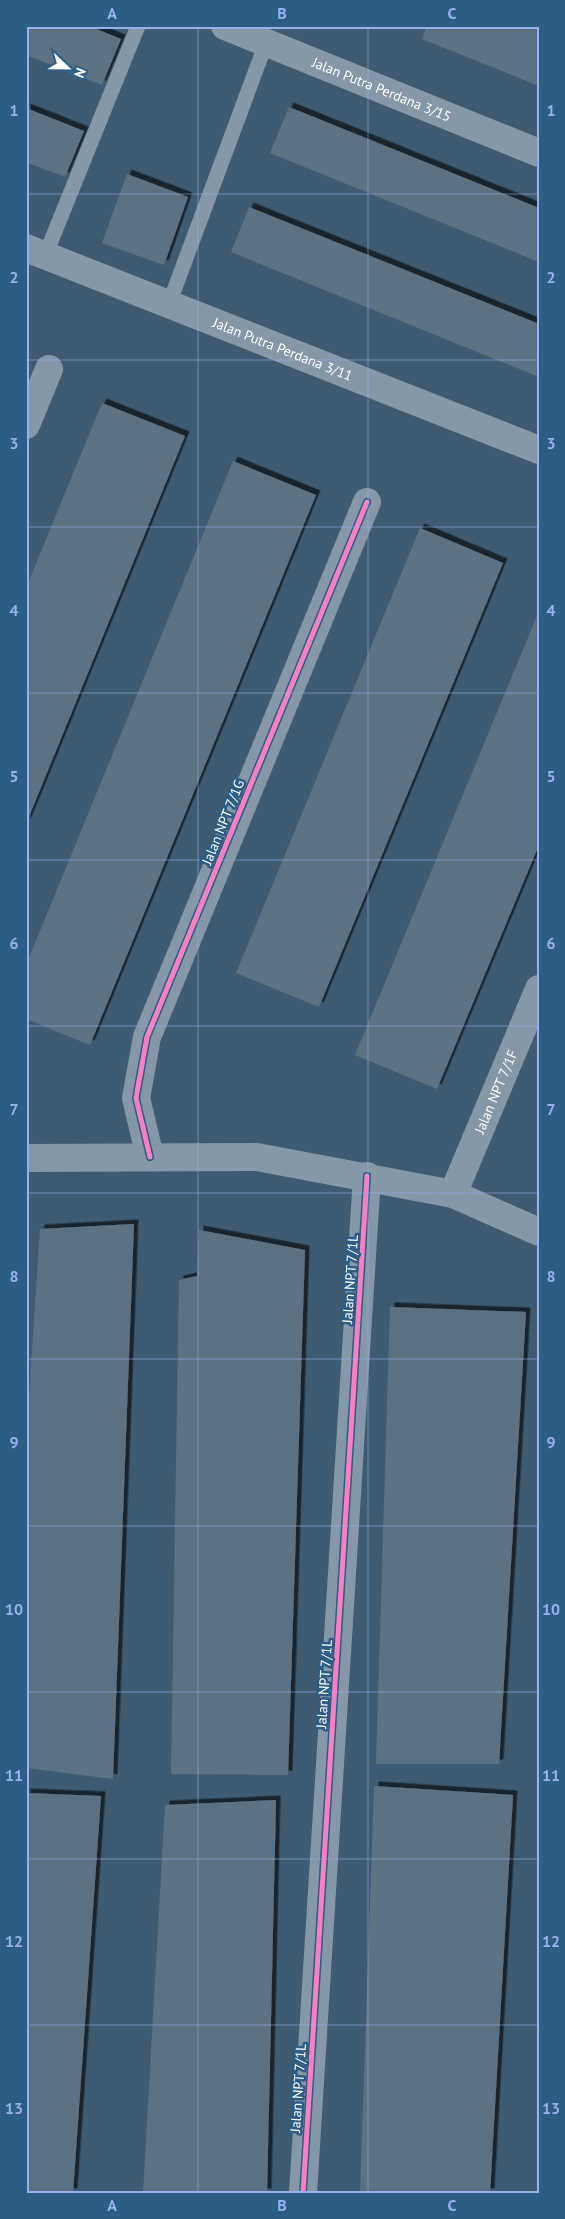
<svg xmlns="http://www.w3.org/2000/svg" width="565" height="2219" font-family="'PT Sans',sans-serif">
	<defs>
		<filter id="shadow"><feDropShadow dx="4.5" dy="-4.5" stdDeviation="0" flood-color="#0009"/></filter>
	</defs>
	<rect width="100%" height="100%" fill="#3f5b71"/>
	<!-- building -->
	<path fill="#5c7283" filter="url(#shadow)" d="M26 26H89L121 39 102 85 26 55Z
		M427 26H539V86L422 39Z
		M289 107 539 208V262L270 153Z
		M26 108 84 131 65 177 26 162Z
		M127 174 188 197 164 265 102 243Z
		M249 207 539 324V377L231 252Z
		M102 403 185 436 26 824V588Z
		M233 461 316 495 90 1045 26 1019V965Z
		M420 528 503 563 319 1007 236 973Z
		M539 611V845L437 1089 355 1055Z
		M134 1224 113 1779 26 1768V1442L40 1229Z
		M199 1230 305 1250 288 1775 171 1774 179 1280 197 1276Z
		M390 1307 526 1312 499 1764H376Z
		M374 1786 513 1795 490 2193H360Z
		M26 1793 101 1796 73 2193H26Z
		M276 1800 267 2193H143L165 1805Z"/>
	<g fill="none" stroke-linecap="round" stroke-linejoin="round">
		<!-- service -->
		<path stroke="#8697a7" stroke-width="15" d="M45 256 138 26
			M169 304 266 43"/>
		<!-- minor -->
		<g stroke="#8697a7" stroke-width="28">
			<path id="s1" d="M225 26 539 153"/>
			<path id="s2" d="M26 248 539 450"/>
			<path d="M26 425 49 369"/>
			<path d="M150 1157 136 1098 147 1037 367 502"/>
			<path d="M26 1158 257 1157 453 1194 539 1232"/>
			<path id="s3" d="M453 1194 539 989"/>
			<path d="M303 2193 367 1176"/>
		</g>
		<defs>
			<path id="cycleway" d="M150 1157 136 1098 147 1037 367 502
				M303 2193 367 1176"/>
		</defs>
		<!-- cycleway casing -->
		<use href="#cycleway" stroke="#2b5d85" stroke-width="8"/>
		<!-- cycleway -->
		<use href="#cycleway" stroke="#ff80c0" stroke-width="5"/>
	</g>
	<!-- grid -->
	<path fill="none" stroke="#99afed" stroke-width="1" stroke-opacity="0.55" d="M198 26V2193M368 26V2193M26 194H539M26 360H539M26 527H539M26 693H539M26 860H539M26 1026H539M26 1193H539M26 1359H539M26 1526H539M26 1692H539M26 1859H539M26 2025H539"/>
	<g text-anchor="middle" stroke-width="5" stroke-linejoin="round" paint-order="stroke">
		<!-- street labels -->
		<g font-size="14" fill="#fff" stroke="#2b5d85">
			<text dy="5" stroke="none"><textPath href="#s1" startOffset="169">Jalan Putra Perdana 3/15</textPath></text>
			<text dy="5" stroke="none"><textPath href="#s2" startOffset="276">Jalan Putra Perdana 3/11</textPath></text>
			<text transform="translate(223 822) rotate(-68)" y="5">Jalan NPT 7/1G</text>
			<text dy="5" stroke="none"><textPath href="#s3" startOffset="111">Jalan NPT 7/1F</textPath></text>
			<text transform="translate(350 1279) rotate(-86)" y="5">Jalan NPT 7/1L</text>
			<text transform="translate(324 1684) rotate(-86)" y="5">Jalan NPT 7/1L</text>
			<text transform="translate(298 2088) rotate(-86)" y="5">Jalan NPT 7/1L</text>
		</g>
	</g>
	<!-- border -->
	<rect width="565" height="2219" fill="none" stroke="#2b5d85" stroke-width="55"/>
	<!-- north arrow -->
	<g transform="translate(68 68) rotate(112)" stroke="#2b5d85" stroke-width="4" paint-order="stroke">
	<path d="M0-4L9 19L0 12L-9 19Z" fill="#ffffff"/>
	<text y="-8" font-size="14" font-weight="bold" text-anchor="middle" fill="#ffffff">N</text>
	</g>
	<rect x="28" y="28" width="510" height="2164" fill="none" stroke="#99afed" stroke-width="2"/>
	<g font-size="16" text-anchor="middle" font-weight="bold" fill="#99afed">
		<text x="112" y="19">A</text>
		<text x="282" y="19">B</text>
		<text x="452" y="19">C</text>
		<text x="14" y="116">1</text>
		<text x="551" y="116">1</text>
		<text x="14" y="283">2</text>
		<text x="551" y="283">2</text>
		<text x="14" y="449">3</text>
		<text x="551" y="449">3</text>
		<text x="14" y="616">4</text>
		<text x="551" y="616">4</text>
		<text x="14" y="782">5</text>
		<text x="551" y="782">5</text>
		<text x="14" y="949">6</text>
		<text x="551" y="949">6</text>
		<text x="14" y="1115">7</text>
		<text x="551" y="1115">7</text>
		<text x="14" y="1282">8</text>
		<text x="551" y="1282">8</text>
		<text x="14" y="1448">9</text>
		<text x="551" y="1448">9</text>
		<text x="14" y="1615">10</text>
		<text x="551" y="1615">10</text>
		<text x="14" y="1781">11</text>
		<text x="551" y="1781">11</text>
		<text x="14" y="1947">12</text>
		<text x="551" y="1947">12</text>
		<text x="14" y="2114">13</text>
		<text x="551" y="2114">13</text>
		<text x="112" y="2211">A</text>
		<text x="282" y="2211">B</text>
		<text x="452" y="2211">C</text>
	</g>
</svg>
